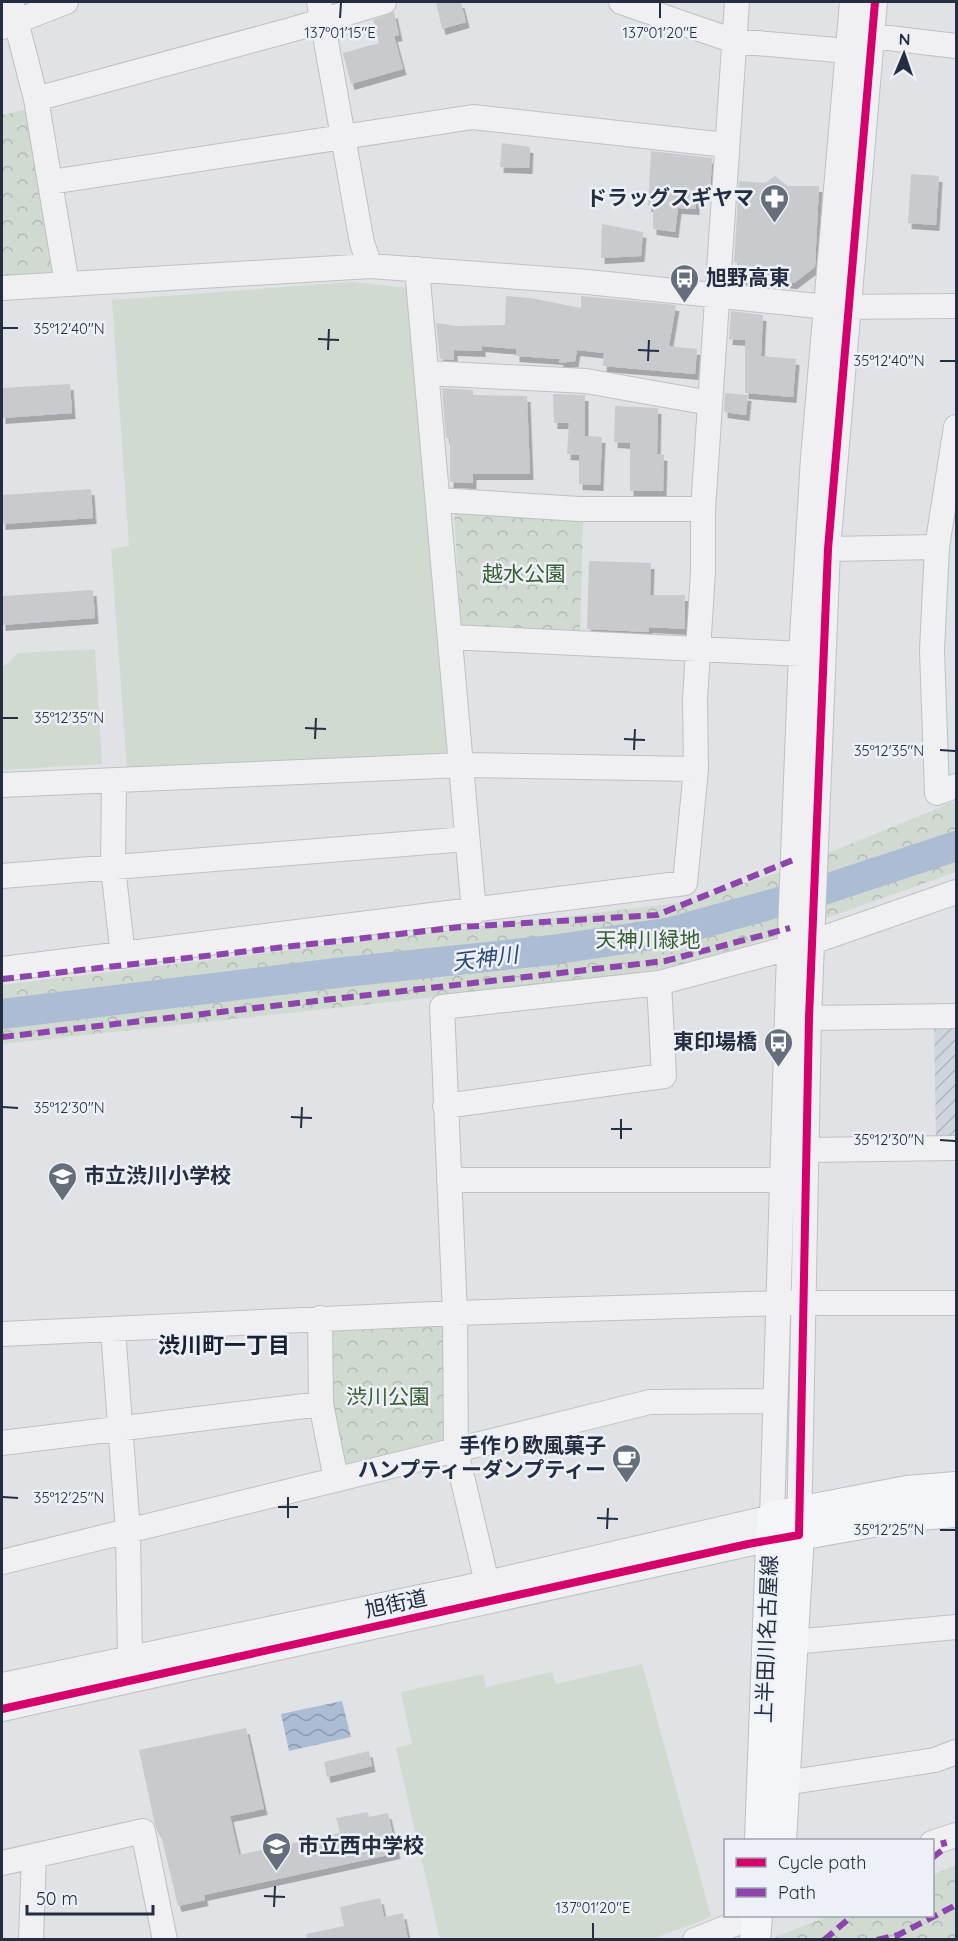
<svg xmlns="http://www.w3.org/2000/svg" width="958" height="1941" font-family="Quicksand,'Noto Sans JP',sans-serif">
	<defs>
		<pattern id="industrial-furrows" width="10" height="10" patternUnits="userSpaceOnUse" patternTransform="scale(1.5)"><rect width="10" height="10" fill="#d0d5dd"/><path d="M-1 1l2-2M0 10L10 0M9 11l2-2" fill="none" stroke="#b2b7bf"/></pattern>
		<pattern id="forest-crowns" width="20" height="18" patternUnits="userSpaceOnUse" patternTransform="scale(1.5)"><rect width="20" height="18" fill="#d0dad0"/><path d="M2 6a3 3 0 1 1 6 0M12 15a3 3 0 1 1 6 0" fill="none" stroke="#b2bbb4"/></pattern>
		<pattern id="water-waves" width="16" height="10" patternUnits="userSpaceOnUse" patternTransform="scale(1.5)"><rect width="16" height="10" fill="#acbcd4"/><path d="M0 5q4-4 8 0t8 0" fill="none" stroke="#8c99ae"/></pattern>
		<filter id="shadow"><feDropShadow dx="3.5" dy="6" stdDeviation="0" flood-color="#0004"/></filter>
	</defs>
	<rect width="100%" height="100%" fill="#e0e2e6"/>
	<!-- industrial -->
	<path fill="url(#industrial-furrows)" d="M956 1023V1140H936L934 1024Z"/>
	<!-- forest -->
	<path fill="url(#forest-crowns)" d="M30 109 61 277 2 282V115Z
		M454 513 583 520 580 633 461 628Z
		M956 801V872L779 935 657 973 2 1044V985L686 902 784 871Z
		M443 1320 449 1445 342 1468 329 1403 330 1325Z
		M956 1865V1939L768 1940 829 1916H932L933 1875Z"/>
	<!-- garden -->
	<path fill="#d0dad0" d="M352 282 417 289 447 756 127 769 111 549 129 546 112 300Z
		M95 649 102 764 2 770V665H6L18 653Z
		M642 1664 711 1917 652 1939H440L396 1748 412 1744 401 1692 483 1674 486 1687 552 1672 556 1684Z"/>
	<!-- water -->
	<path fill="url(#water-waves)" d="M342 1701 351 1737 289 1751 281 1714Z"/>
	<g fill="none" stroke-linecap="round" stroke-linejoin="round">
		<!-- river -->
		<path stroke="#acbcd4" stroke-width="30" d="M2 1014 345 972 552 950 671 932 823 890 956 846"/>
	</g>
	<!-- building -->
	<path fill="#c8cace" filter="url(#shadow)" d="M436 2H461L466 22 442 29Z
		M394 12 399 35 394 36 403 69 351 84 343 53 379 43 373 20Z
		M502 143 530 147 529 168 500 167Z
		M651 151 712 158 710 195 696 196V209L678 208 675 232 653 229V206H648Z
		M911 174 939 176 936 225 908 223Z
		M775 176 788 186H819L815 267 794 283 738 279 739 263 734 262 739 181 765 183Z
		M602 224 643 232 641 256 601 258Z
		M506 296 531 298 581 308V296L676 305 669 346 697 349 695 374 603 366 604 353 577 350 575 361 559 363 560 359 516 356V349L482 346V351L454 350V360L440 359 436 323 457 326 505 325Z
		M731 311 763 315 761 356 796 359 793 397 745 393V340L729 339Z
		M70 384 72 413 2 418V388Z
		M442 388 473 390V395L527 396 530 474H473V483L450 482V438H446Z
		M725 393 748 395 746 415 724 412Z
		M553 394 585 395V436L602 437 600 485 579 484V455L567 454 569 423H554Z
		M615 406 658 408 657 454 664 455 663 491H630V443L614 442Z
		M91 489 93 518 2 524V495Z
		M589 561 651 563 650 595H685V629L649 627V632L587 629Z
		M93 590 95 618 2 625V596Z
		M246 1728 264 1809 230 1816 239 1855 340 1833 336 1818 368 1812 369 1817 388 1813 397 1853 204 1895 205 1900 178 1906 160 1831 158 1832 155 1825 139 1750Z
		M369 1751 372 1766 327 1777 324 1762Z
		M380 1898 384 1917 403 1913 408 1940H307L306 1934 344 1926 340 1907Z"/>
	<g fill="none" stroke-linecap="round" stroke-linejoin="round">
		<defs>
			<path id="minor" d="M11 2 36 99 67 284
				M319 2 362 243 370 266
				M621 2 734 41 848 51
				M2 27 66 2
				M872 36 956 46
				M36 99 294 29 384 2
				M51 182 473 117 726 145
				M417 269 474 912
				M2 288 370 266 588 282 827 307 956 306
				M428 373 586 381 710 403
				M956 427 937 547 932 650 937 793 956 786
				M438 500 579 509H703
				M828 549 937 547
				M451 637 801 654
				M114 781 113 868 123 956
				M2 785 462 765 696 769
				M2 876 467 839
				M812 942 956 892
				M2 969 685 883 696 769 695 699 703 571V509L737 2
				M809 1018 956 1016
				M445 1106 664 1076 659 983
				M806 1150 956 1148
				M449 1180H782
				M320 1318 321 1404 336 1479
				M113 1330 128 1531 130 1659
				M2 1334 455 1313 778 1303H956
				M2 1443 321 1404
				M2 1562 650 1402 775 1401
				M487 1583 456 1451 455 1313 442 1007 659 983 789 948
				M793 1642 956 1627
				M2 1685 487 1583 772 1517 788 982 801 654 813 458 852 2
				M2 1709 748 1544 799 1535 809 1018 828 549 875 2
				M785 1783 935 1760 956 1752
				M932 1843 956 1835
				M2 1863 143 1831 165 1940
				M31 1940 34 1856
				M695 1940 755 1916"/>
			<path id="major" d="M760 1840 772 1517 907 1491 956 1487
				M781 1840 799 1535 906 1516 956 1512
				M755 1940 757 1916"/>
		</defs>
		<!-- minor casing -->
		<use href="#minor" stroke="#bec0c4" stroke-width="26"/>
		<!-- major casing -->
		<use href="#major" stroke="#bcbfc4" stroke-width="32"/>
		<!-- minor -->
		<use href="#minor" stroke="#f0f0f3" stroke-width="24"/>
		<!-- major -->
		<use href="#major" stroke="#f4f5f6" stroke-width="30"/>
		<!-- quiet -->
		<path stroke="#8e44ad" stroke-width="6" stroke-dasharray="12 6" stroke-linecap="butt" d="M2 979 461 927 657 915 793 860
			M2 1037 665 961 790 928
			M932 1858 945 1848 943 1840
			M824 1940 852 1916
			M877 1940 898 1935 956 1905"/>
		<defs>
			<path id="cycleway" d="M2 1709 748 1544 799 1535 809 1018 828 549 875 2"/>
		</defs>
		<!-- cycleway casing -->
		<use href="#cycleway" stroke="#edf0f6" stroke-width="11"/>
		<!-- cycleway -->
		<use href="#cycleway" stroke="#d6006c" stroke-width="8"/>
	</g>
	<!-- ticks -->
	<path fill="none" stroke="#252e41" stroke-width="2" d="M340 18 341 3M660 18V3M3 328H18M318 339 339 340M328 350 329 329M638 350 659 351M648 361 649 340M940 361H955M3 718H18M305 728 326 729M315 739 316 718M624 739 645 740M634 750 635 729M940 750 955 751M3 1107 18 1108M291 1117 312 1118M301 1128 302 1107M611 1129H632M621 1139V1119M940 1140 955 1141M3 1497 18 1498M278 1507H298M288 1518V1497M597 1518 618 1519M607 1529 608 1508M940 1530H955M264 1896 285 1897M274 1907 275 1886M593 1938V1923"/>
	<!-- icons -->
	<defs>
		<symbol id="pharmacy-pin" viewBox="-11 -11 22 30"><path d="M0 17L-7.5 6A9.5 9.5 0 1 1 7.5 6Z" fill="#666d7b" stroke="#edf0f6"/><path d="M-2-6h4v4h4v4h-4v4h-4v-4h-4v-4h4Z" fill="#fff"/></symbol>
		<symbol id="bus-pin" viewBox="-11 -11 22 30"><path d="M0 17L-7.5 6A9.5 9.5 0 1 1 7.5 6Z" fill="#666d7b" stroke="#edf0f6"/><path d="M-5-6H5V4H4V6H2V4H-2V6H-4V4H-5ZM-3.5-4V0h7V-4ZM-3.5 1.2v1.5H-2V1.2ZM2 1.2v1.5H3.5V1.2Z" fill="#fff"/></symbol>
		<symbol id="school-pin" viewBox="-11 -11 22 30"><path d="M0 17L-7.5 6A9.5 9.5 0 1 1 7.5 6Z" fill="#666d7b" stroke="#edf0f6"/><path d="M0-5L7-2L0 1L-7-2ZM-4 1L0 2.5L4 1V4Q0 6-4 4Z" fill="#fff"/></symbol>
		<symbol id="cafe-pin" viewBox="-11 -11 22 30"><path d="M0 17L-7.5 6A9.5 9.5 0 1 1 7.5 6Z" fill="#666d7b" stroke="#edf0f6"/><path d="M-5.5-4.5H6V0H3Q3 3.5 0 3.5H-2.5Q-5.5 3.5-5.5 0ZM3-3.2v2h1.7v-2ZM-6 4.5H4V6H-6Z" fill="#fff"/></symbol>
	</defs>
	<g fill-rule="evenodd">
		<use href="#pharmacy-pin" x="758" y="182" width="33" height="45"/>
		<use href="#bus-pin" x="668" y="262" width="33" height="45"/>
		<use href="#bus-pin" x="762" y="1026" width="33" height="45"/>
		<use href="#school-pin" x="46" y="1160" width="33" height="45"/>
		<use href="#cafe-pin" x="610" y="1442" width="33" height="45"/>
		<use href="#school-pin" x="260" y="1830" width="33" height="45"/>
	</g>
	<g text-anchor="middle" stroke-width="5" stroke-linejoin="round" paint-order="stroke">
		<!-- poi labels -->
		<g font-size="21" font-weight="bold" fill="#252e41" stroke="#edf0f6" text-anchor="end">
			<text x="754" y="205">ドラッグスギヤマ</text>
			<text x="706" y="285" text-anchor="start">旭野高東</text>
			<text x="757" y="1049">東印場橋</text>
			<text x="84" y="1183" text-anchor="start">市立渋川小学校</text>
			<text x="606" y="1453">手作り欧風菓子<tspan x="606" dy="24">ハンプティーダンプティー</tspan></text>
			<text x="298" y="1853" text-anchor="start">市立西中学校</text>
		</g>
		<!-- park labels -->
		<g font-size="21" fill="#375e31" stroke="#edf0f6">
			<text x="524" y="581">越水公園</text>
			<text x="648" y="947">天神川緑地</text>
			<text x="388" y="1404">渋川公園</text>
		</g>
		<!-- street labels -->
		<g font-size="21" fill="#252e41" stroke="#edf0f6">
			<text transform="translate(396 1604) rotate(-12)" y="7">旭街道</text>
			<text transform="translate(767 1639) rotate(-88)" y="7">上半田川名古屋線</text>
		</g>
		<!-- water labels -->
		<g font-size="22" font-style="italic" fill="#2b4979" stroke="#edf0f6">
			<text transform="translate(485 958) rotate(-7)" y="8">天神川</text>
		</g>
		<!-- neighbourhood labels -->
		<g font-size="22" font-weight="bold" fill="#181f32" stroke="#edf0f6">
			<text x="224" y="1353">渋川町一丁目</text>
		</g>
	</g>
	<g font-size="15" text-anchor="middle" fill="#252e41" stroke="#edf0f6" stroke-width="5" stroke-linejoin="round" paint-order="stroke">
		<text x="340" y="38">137°01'15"E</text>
		<text x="660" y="38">137°01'20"E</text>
		<text x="69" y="334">35°12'40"N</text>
		<text x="889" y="366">35°12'40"N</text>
		<text x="69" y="723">35°12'35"N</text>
		<text x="889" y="756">35°12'35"N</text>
		<text x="69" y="1113">35°12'30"N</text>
		<text x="889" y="1145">35°12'30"N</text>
		<text x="69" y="1503">35°12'25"N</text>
		<text x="889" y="1535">35°12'25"N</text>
		<text x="593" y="1913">137°01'20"E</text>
	</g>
	<!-- border -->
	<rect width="958" height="1941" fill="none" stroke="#252e41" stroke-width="6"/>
	<!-- legend -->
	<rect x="724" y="1839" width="210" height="78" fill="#edf0f6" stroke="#9da2ae" stroke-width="1.5"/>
	<rect x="736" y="1858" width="30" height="9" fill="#d6006c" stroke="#9da2ae" stroke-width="1.5"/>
	<text x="778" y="1869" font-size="18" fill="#252e41">Cycle path</text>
	<rect x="736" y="1888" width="30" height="9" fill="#8e44ad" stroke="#9da2ae" stroke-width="1.5"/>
	<text x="778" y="1899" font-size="18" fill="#252e41">Path</text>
	<!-- north arrow -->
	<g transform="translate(904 54) rotate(2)" stroke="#edf0f6" stroke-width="4.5" paint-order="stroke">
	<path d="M0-4.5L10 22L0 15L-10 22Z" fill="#252e41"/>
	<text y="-9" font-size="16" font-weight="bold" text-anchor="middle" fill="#252e41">N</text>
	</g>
	<!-- scale -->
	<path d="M27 1905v9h126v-9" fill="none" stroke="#252e41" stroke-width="3"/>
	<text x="36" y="1905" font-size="18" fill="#252e41" stroke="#edf0f6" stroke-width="4.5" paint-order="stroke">50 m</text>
</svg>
